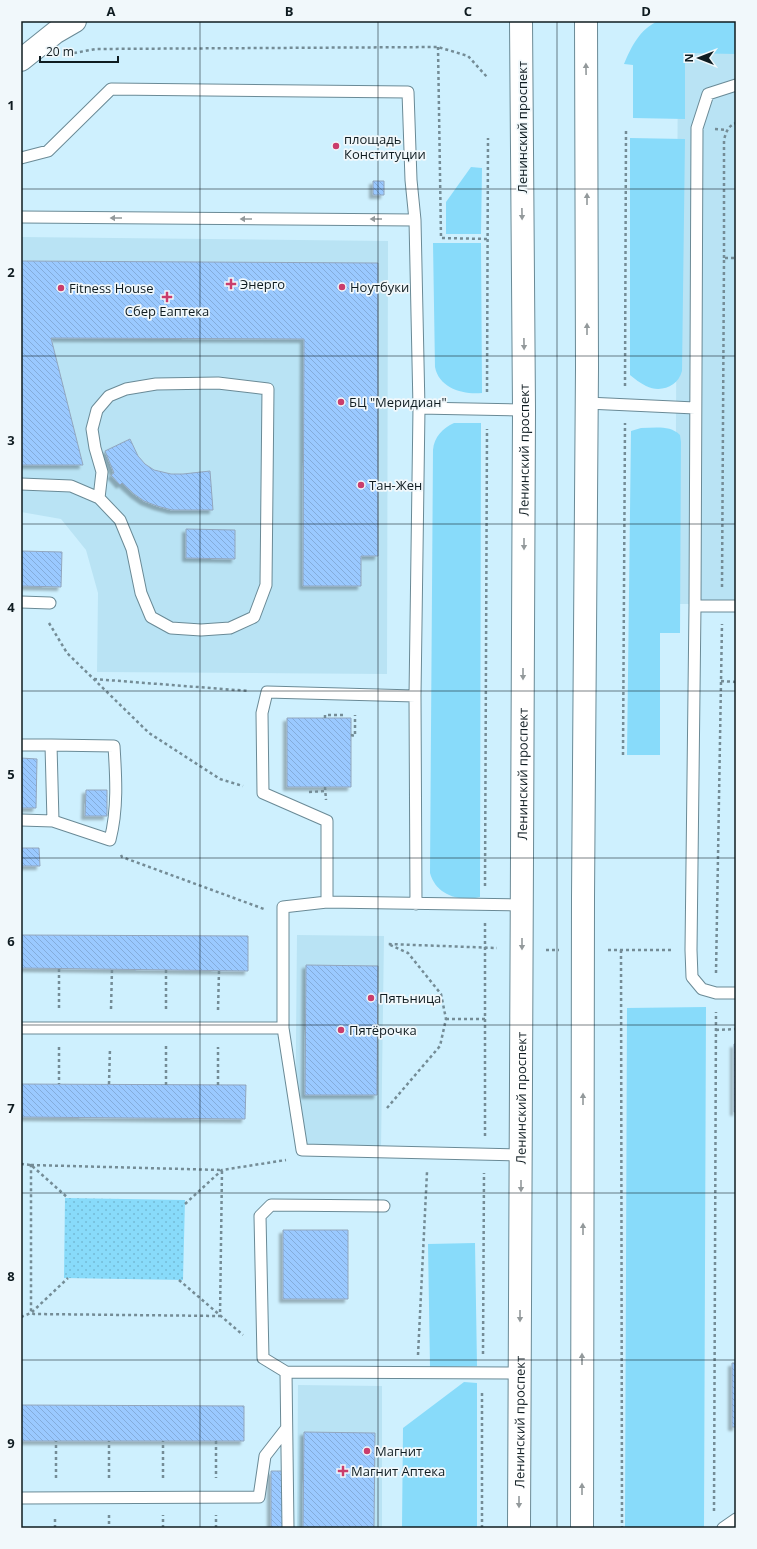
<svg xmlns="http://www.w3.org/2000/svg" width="757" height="1549" font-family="'Open Sans',sans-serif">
	<defs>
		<pattern id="park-dots" width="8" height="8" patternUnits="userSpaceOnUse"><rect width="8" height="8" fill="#88dbfa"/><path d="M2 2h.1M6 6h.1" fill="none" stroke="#74bbd6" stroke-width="1.8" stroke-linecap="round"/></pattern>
		<pattern id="building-back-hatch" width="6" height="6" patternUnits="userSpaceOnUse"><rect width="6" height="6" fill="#9ac9ff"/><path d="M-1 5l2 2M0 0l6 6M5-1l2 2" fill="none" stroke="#84acda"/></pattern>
		<filter id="shadow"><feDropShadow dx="-3.5" dy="3.5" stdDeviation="1" flood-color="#0004"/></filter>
	</defs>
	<rect width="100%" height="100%" fill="#cef0fe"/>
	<!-- built -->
	<path fill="#b9e3f4" d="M678 46H736V604H675Z
		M21 237 388 241 387 674 97 672 98 593 86 550 61 519 21 512Z
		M297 935 384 936 381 1149 295 1148Z
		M298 1385 382 1386V1528H297Z"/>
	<!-- green -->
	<path fill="#88dbfa" d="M658 21H736V54L685 53V119L633 118V65L624 64C632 46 639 30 658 21Z
		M630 138 685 139 682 371C678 387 660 393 646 386 640 383 635 379 630 375Z
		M471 167 482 168 481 234H446V202Z
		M433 243H481L482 393C463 395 439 388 435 367Z
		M454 423H481L480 897C459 902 436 895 430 873L433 450C434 437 443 428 454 423Z
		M641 428C655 428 670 425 680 435L681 442 680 633H660V755H627L631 431Z
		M706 1007 704 1528H628L625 1527 627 1008Z
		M475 1243 477 1366 430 1367 428 1244Z
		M464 1382 477 1383V1528H402L403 1428Z"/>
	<!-- park -->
	<path fill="url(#park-dots)" d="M65 1198 185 1200 183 1280 64 1278Z"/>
	<!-- building -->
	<path fill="url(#building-back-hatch)" stroke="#92a6bd" filter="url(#shadow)" d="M373 181H384V195H373Z
		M21 261 378 263V556H361V586H303L304 339 51 338 83 465H21Z
		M130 439 138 456 145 464 154 470 171 474H183L210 471 213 510H172L157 506 144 501 134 494 122 483 120 485 111 475 114 473 105 451Z
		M186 529 235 530V559L186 558Z
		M21 551 62 552 61 587 21 586Z
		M287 718H351V787H287Z
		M21 758 37 759 36 808H21Z
		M86 790H107V816H85Z
		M21 848H39L40 866H22Z
		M21 935 248 936V971L21 968Z
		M306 965 378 966 377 1095H305Z
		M734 1044H736V1112H734Z
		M21 1084 246 1085 245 1119 21 1117Z
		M283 1230H348V1299H283Z
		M732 1363H736V1427H732Z
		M21 1405 244 1406V1441H21Z
		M304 1432 375 1433 374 1528H303Z
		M271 1471H285V1528H271Z"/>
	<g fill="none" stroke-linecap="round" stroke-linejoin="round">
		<defs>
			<path id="service" d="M736 85 708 94 697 128 695 606 691 950 692 977 702 989 716 993H736
				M21 158 48 151 111 89 408 92 411 180 415 220 419 408 415 696 416 904
				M21 217 415 220
				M587 403 695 408
				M419 408 524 410
				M21 484 71 486 99 498 120 520 132 549 141 593 151 617 171 628 201 630 230 628 254 617 266 585 268 389 218 383 156 384 126 389 109 396 97 410 92 429 95 448 102 472 99 498
				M21 602 50 603
				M695 606H736
				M21 745H51L53 821 21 820
				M51 745 114 746C116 777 118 809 110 840L53 821
				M327 902V821L263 793 262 713 267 692 415 696
				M21 1028H283
				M521 1155 302 1150 283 1028V907L327 902 522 905
				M286 1372 263 1358 260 1216 271 1205 384 1206
				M21 1498 259 1497 265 1456 286 1429
				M288 1528 286 1372 520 1373
				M723 1528 736 1519"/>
			<path id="secondary" d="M21 60 56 32 75 21"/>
			<g id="primary">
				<path id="s1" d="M519 1528 524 410 521 21"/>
				<path d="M582 1528 583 898 587 368 586 21"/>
			</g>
		</defs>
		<!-- service casing -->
		<use href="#service" stroke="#6a8a96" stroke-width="13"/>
		<!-- secondary casing -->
		<use href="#secondary" stroke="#6a8a96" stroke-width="24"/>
		<!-- primary casing -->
		<use href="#primary" stroke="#6a8a96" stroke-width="24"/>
		<!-- path -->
		<path stroke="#748c96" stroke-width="2.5" stroke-dasharray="3 3" stroke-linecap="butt" d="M438 47 441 238 487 239
			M74 53 96 49 438 47 468 56 487 77
			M715 129 727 130
			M724 258V140C726 132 728 126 736 123
			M625 386 626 128
			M487 392 488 138
			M722 587 724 258H736
			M49 623 67 653 149 733 220 779 243 786
			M94 679 249 691
			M721 681 736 682
			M325 718V715H345
			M351 735 355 736V715
			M623 755 625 423
			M325 787 326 800
			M309 792 325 791
			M121 855 122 857 264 909
			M485 886 487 429
			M546 950H559
			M608 950H673
			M621 950 622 1528
			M59 969V1010
			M166 970V1009
			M716 973 722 624
			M111 1009 112 969
			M218 1010 219 971
			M446 1019H485
			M716 1030 736 1029
			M59 1047V1084
			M109 1084 110 1048
			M166 1085V1046
			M218 1085V1047
			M387 1108 440 1046 446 1019 441 994 408 953 388 944 497 948
			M485 1136V923
			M21 1164 31 1165 68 1198
			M31 1165 222 1170 220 1316 34 1314 31 1313Z
			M185 1204 222 1170 286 1160
			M179 1280 243 1335
			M21 1317 31 1313 68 1278
			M483 1354 484 1173
			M418 1355 427 1172
			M216 1441V1478
			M56 1478V1441
			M109 1478V1441
			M163 1478V1441
			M714 1511 716 1012
			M109 1515V1528
			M55 1528V1517
			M163 1528V1515
			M216 1528V1515
			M482 1528V1393"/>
		<!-- service -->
		<use href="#service" stroke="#fff" stroke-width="11"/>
		<!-- secondary -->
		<use href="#secondary" stroke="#fff" stroke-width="22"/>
		<!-- primary -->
		<use href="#primary" stroke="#fff" stroke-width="22"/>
	</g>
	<!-- one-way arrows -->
	<defs><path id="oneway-solid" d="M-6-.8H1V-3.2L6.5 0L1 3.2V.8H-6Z"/></defs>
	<g fill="#93999b">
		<use href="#oneway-solid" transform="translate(586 69) rotate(-91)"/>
		<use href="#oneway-solid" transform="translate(587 199) rotate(-90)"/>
		<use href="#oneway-solid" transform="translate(522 214) rotate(89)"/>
		<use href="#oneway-solid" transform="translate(116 218) rotate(-180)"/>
		<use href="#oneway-solid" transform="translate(246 219) rotate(-180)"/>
		<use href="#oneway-solid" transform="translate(376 219) rotate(-180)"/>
		<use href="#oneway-solid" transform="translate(587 329) rotate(-90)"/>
		<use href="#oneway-solid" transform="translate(524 344) rotate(89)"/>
		<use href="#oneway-solid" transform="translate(524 544) rotate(90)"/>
		<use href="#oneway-solid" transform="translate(523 674) rotate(90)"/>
		<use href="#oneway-solid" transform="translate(522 944) rotate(90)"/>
		<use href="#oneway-solid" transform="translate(583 1099) rotate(-90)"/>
		<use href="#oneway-solid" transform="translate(521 1186) rotate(90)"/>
		<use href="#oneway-solid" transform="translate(583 1229) rotate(-90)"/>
		<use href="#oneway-solid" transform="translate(520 1316) rotate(90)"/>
		<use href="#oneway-solid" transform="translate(582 1359) rotate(-90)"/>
		<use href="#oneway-solid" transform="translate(582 1489) rotate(-90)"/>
		<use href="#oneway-solid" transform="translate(519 1502) rotate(90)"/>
	</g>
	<!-- grid -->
	<path fill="none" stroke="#0f1c21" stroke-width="1" stroke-opacity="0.55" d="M200 21V1528M378 21V1528M557 21V1528M21 189H736M21 356H736M21 524H736M21 691H736M21 858H736M21 1025H736M21 1193H736M21 1360H736"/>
	<!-- markers -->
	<g fill="#ca3d6c" stroke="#f1f8fb" stroke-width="1.5">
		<circle cx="336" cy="146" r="4"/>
		<path d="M229 278h4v4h4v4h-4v4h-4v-4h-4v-4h4z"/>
		<circle cx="342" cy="287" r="4"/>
		<circle cx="61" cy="288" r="4"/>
		<path d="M165 291h4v4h4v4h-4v4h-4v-4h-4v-4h4z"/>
		<circle cx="341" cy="402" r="4"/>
		<circle cx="361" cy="485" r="4"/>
		<circle cx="371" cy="998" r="4"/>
		<circle cx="341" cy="1030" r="4"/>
		<circle cx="367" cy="1451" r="4"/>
		<path d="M341 1465h4v4h4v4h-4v4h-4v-4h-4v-4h4z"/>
	</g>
	<g text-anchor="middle" stroke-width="3.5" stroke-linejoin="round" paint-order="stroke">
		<!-- street labels -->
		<g font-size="13" fill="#0f1c21" stroke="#f1f8fb">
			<text transform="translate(522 127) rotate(-90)" y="5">Ленинский проспект</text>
			<text dy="5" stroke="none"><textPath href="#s1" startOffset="1078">Ленинский проспект</textPath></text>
			<text dy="5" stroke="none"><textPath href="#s1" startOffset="754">Ленинский проспект</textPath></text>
			<text dy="5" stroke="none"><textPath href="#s1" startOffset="430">Ленинский проспект</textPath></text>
			<text dy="5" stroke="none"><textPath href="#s1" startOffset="106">Ленинский проспект</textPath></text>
		</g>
		<!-- poi labels -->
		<g font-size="13" fill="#0f1c21" stroke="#f1f8fb" text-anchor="start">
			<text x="344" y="144">площадь<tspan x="344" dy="15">Конституции</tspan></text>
			<text x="240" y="289">Энерго</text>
			<text x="350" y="292">Ноутбуки</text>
			<text x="69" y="293">Fitness House</text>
			<text x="167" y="316" text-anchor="middle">Сбер Еаптека</text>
			<text x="349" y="407">БЦ "Меридиан"</text>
			<text x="369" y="490">Тан-Жен</text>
			<text x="379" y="1003">Пятьница</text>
			<text x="349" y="1035">Пятёрочка</text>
			<text x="375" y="1456">Магнит</text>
			<text x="351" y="1476">Магнит Аптека</text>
		</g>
	</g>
	<!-- border -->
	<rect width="757" height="1549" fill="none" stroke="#f1f8fb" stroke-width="44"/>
	<!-- north arrow -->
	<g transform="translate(699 58) rotate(270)" stroke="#f1f8fb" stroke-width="3" paint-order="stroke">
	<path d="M0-3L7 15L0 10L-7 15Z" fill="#0f1c21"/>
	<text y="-6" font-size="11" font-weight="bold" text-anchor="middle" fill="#0f1c21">N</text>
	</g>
	<!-- scale -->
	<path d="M40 56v6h78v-6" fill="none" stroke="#0f1c21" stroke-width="2"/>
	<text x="46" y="56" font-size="12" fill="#0f1c21" stroke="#f1f8fb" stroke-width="3" paint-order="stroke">20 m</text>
	<rect x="22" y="22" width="713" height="1505" fill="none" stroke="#0f1c21" stroke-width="1.5"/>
	<g font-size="13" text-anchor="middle" font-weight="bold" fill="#0f1c21">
		<text x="111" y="16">A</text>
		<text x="289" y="16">B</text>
		<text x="468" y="16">C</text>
		<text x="646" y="16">D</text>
		<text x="11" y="110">1</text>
		<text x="11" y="277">2</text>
		<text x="11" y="445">3</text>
		<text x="11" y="612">4</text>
		<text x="11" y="779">5</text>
		<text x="11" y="946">6</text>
		<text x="11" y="1113">7</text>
		<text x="11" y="1281">8</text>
		<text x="11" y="1448">9</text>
	</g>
</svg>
